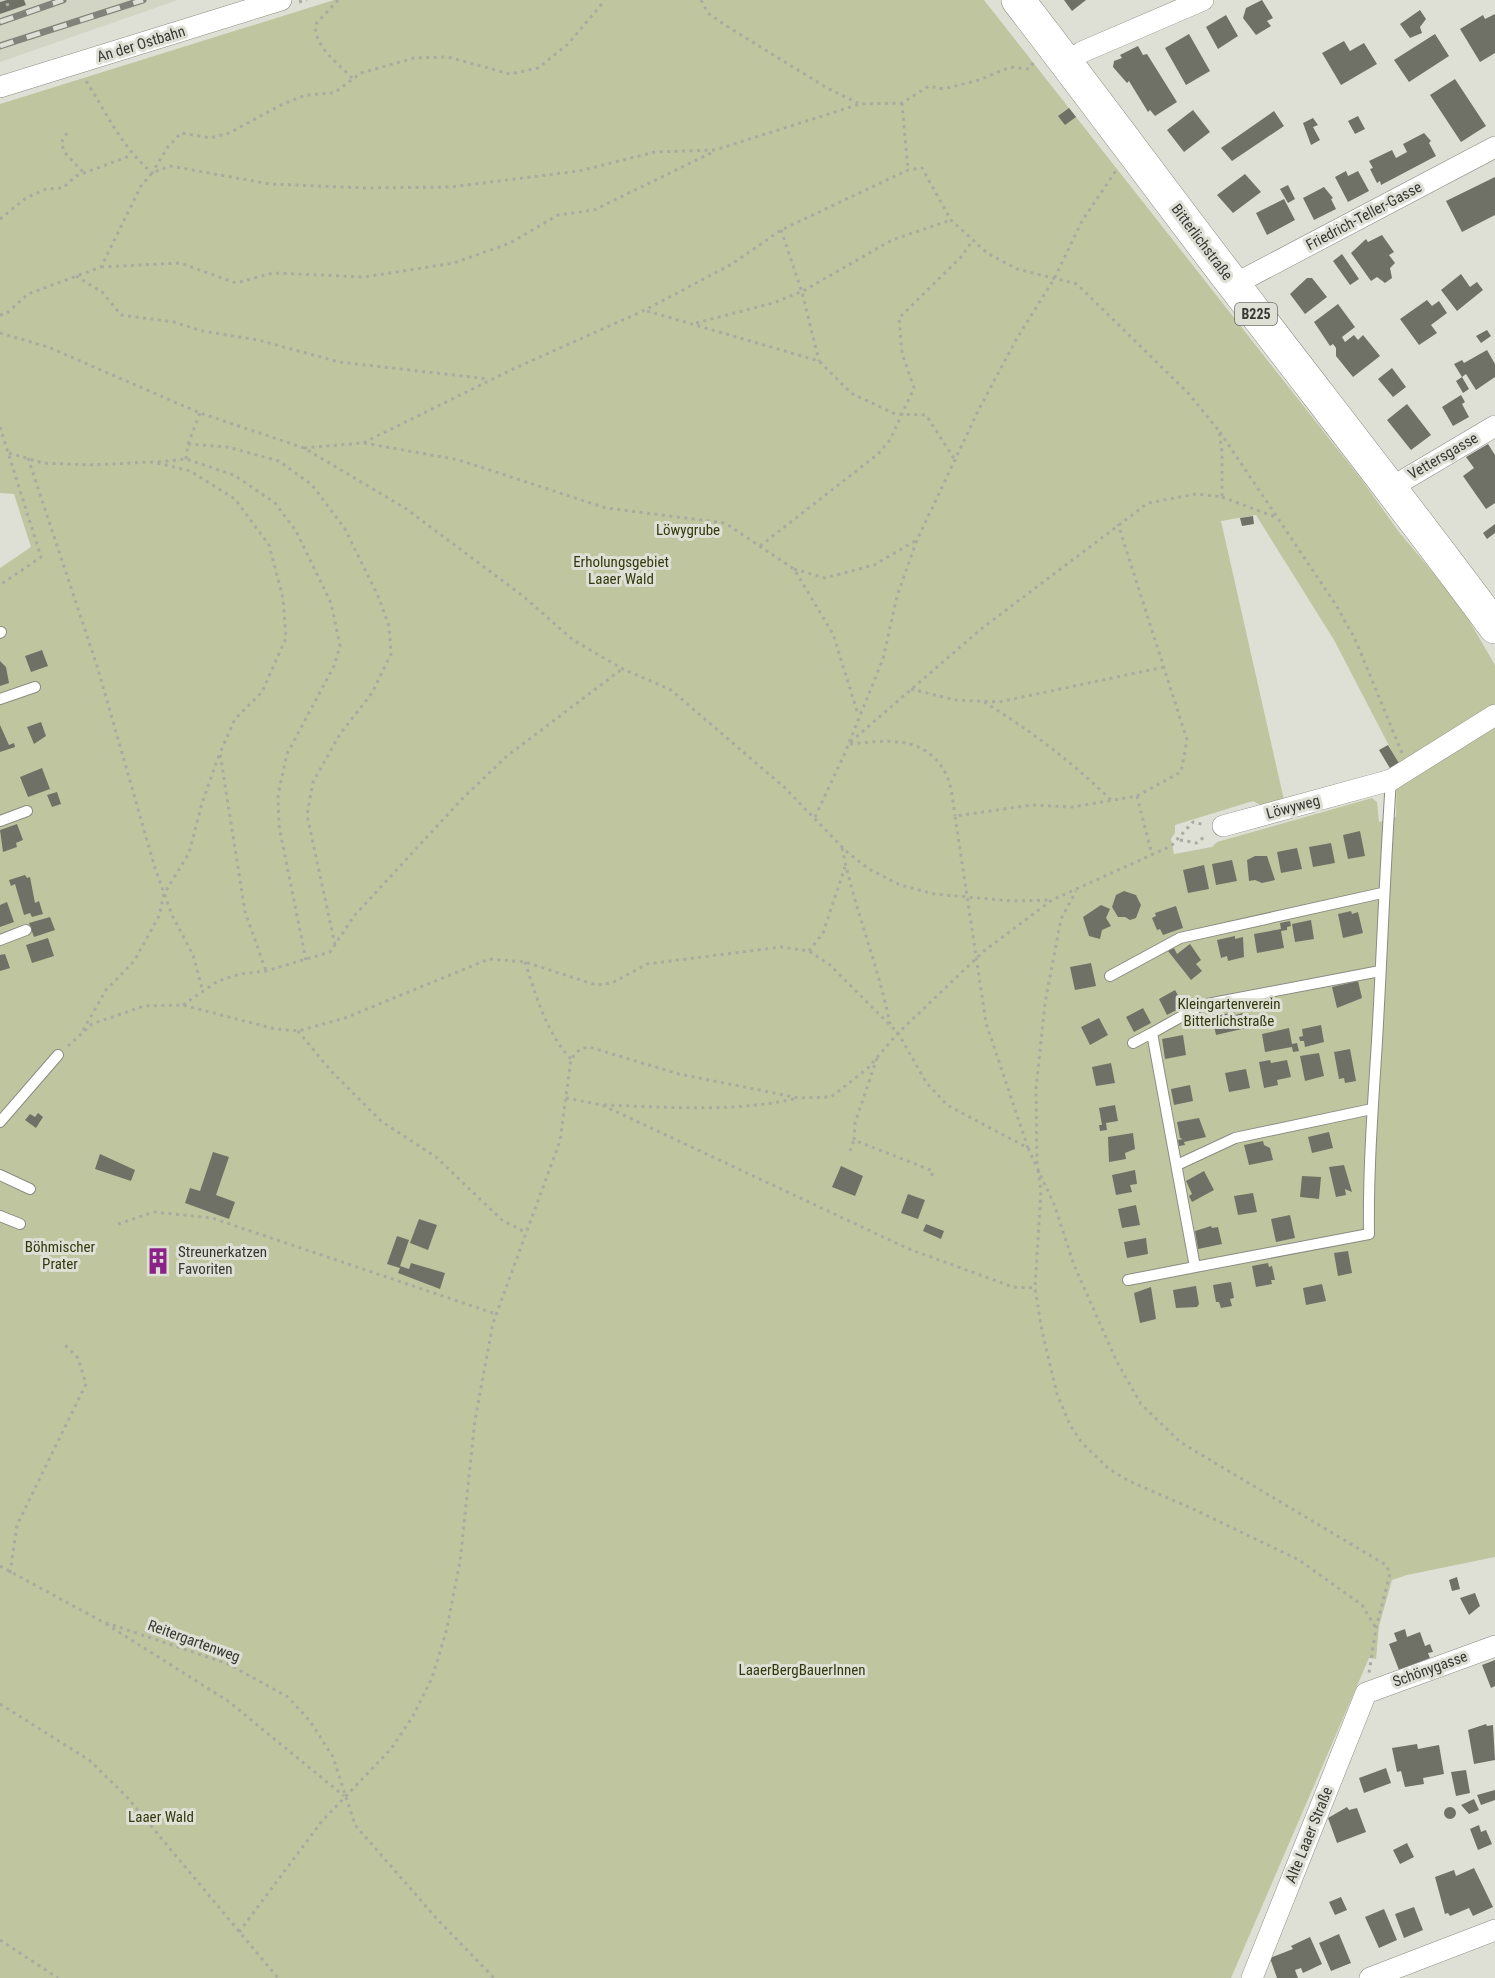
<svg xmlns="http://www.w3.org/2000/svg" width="1495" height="1978" font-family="'Roboto Condensed',sans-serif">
	<rect width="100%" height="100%" fill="#dee0d5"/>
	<!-- built -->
	<path fill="#d2d5c3" d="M0 0H178L0 62Z"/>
	<!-- green -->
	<path fill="#bfc69f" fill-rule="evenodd" d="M334 0H984L1361 479 1399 532 1460 605 1495 665V1557L1407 1575 1392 1580 1379 1626 1376 1659 1369 1658 1231 1978H0V568L31 547 14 494 0 493V104ZM1256 515 1334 640 1397 761 1396 817 1379 822 1377 802 1372 798 1217 842 1212 847 1174 854 1171 839 1175 833V825L1253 801 1264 807 1284 800 1221 521Z"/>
	<!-- building -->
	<path fill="#6f7167" d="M7 0H24L26 5 0 14V2Z
		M1064 0H1086L1072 11Z
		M1262 0 1273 18 1267 21 1271 26 1256 35 1243 18 1246 8Z
		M1420 10 1426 19 1420 27 1422 33 1410 38 1400 24Z
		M1495 14V53L1480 62 1460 29 1483 15 1485 19Z
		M1226 15 1238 36 1218 49 1206 27Z
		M1189 34 1210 71 1186 85 1165 48Z
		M1435 34 1449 56 1409 82 1394 60Z
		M1344 41 1350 51 1364 43 1377 64 1341 85 1322 53Z
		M1138 46 1143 55 1147 54 1177 102 1155 116 1150 110 1148 112 1129 81 1127 83 1113 67 1114 61 1122 58 1120 55Z
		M1455 79 1486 126 1461 142 1430 95Z
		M1069 108 1076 117 1065 125 1058 116Z
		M1193 110 1210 132 1184 152 1167 130Z
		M1274 111 1284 126 1232 161 1221 148Z
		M1358 116 1365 129 1355 134 1348 121Z
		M1313 118 1318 125 1313 127 1320 140 1311 145 1303 123Z
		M1424 133 1431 141 1429 143 1436 156 1381 185 1380 181 1377 183 1370 169 1373 168 1369 161 1392 150 1396 158 1407 152 1403 144Z
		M1346 171 1348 176 1358 171 1369 191 1348 202 1335 177Z
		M1245 174 1261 192 1233 213 1217 195Z
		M1495 177V215L1462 232 1446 201Z
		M1288 185 1295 199 1288 203 1280 189Z
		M1324 187 1333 198 1331 199 1336 209 1314 220 1303 198Z
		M1284 199 1295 220 1267 235 1256 213Z
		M1382 235 1394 252 1389 255 1395 263 1390 268 1392 278 1385 283 1377 277 1371 281 1351 253 1366 239 1368 242Z
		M1342 254 1359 279 1350 285 1333 261Z
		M1461 274 1470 287 1477 282 1483 290 1457 311 1441 290Z
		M1307 278H1312L1327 297 1305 314 1290 294Z
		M1427 300 1432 306 1439 301 1447 313 1431 325 1437 333 1419 345 1400 319Z
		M1338 304 1355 327 1342 337 1345 342 1354 335 1358 340 1363 335 1380 356 1353 377 1336 356V348L1333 344 1330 346 1314 322Z
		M1487 330 1491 336 1481 343 1476 336Z
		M1487 350 1495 364V377L1476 390 1466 374 1462 377 1469 389 1463 393 1456 381 1462 377 1454 364 1462 360 1464 363Z
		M1392 368 1406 387 1393 397 1378 379Z
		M1461 395 1465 402 1462 404 1469 417 1453 426 1442 407Z
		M1407 404 1431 435 1411 450 1387 420Z
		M1488 444 1495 455V503L1486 509 1463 476 1474 468 1466 457Z
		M1253 516 1254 524 1242 526 1240 518Z
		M1495 524V533L1487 539 1483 533Z
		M42 650 48 666 31 672 25 656Z
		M0 661 6 667 9 683 0 686Z
		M41 722 46 736 34 744 27 727Z
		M0 725 9 745 14 743 15 747 0 752Z
		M1388 745 1400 765 1391 770 1379 750Z
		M42 768 50 789 28 797 20 777Z
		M57 792 61 804 52 807 47 795Z
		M17 824 23 840 16 843 17 847 3 852 0 830Z
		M1360 831 1365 856 1348 859 1343 835Z
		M1331 843 1335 863 1313 867 1309 847Z
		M1297 848 1302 869 1281 873 1277 852Z
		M1255 856H1267L1275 880 1262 883 1255 880 1249 881 1247 860Z
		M1232 860 1237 881 1216 885 1212 864Z
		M1204 865 1209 889 1188 893 1183 870Z
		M25 875 27 878 30 877 35 903 39 901 43 914 32 917 30 913 24 915 15 884 11 886 9 880Z
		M1124 891 1136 895 1141 905 1136 918 1130 920 1125 917H1118L1112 907 1116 895Z
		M7 902 14 922 0 927V905Z
		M1101 905 1110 909 1106 918 1111 926 1102 930 1100 939 1089 936 1083 917Z
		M1176 906 1183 928 1163 935 1160 929 1157 930 1152 918 1156 916 1155 913Z
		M1351 911 1352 914 1358 912 1363 933 1343 938 1338 914Z
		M50 917 55 930 34 937 29 923Z
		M1311 920 1314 939 1295 942 1292 924Z
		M1290 921 1291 926 1287 927V930L1281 931 1284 948 1257 953 1254 934 1281 929 1280 923Z
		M1235 936V939L1243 937 1244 957 1228 961 1227 956 1221 958 1217 940Z
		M48 938 54 956 32 963 26 945Z
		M1190 944 1201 960 1196 964 1202 971 1191 980 1168 951 1174 948 1177 954Z
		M5 954 10 968 0 971V955Z
		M1091 963 1096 986 1075 990 1070 967Z
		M1358 981 1362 998 1337 1008 1332 987Z
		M1175 990 1184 1006 1167 1015 1159 999Z
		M1143 1008 1151 1023 1134 1032 1126 1017Z
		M1234 1012 1235 1015 1243 1013 1246 1028 1216 1035 1212 1017Z
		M1099 1018 1108 1035 1090 1045 1081 1027Z
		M1321 1025 1324 1042 1305 1047 1304 1041H1300L1299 1037 1303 1036 1302 1029Z
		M1289 1028 1292 1044 1297 1043 1299 1051 1293 1052 1292 1047 1265 1052 1262 1034Z
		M1183 1035 1186 1055 1165 1059 1162 1039Z
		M1350 1049 1356 1081 1345 1083 1344 1078 1339 1079 1334 1052Z
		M1319 1053 1324 1076 1305 1081 1300 1056Z
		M1270 1060 1271 1063 1287 1060 1291 1077 1277 1080 1278 1085 1264 1088 1259 1062Z
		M1111 1063 1115 1083 1096 1086 1092 1067Z
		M1246 1069 1250 1088 1229 1092 1225 1073Z
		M1190 1085 1193 1101 1174 1105 1171 1089Z
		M1115 1105 1118 1121 1106 1123 1107 1130 1100 1131 1099 1125H1102L1099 1108Z
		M38 1113 43 1117 36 1128 25 1120 30 1114 35 1117Z
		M1199 1118 1206 1137 1184 1142 1185 1145 1179 1146 1178 1140 1183 1139 1180 1138 1177 1122Z
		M1329 1132 1333 1148 1312 1153 1308 1137Z
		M1133 1133 1135 1149 1125 1153 1126 1159 1109 1162 1108 1137Z
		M1263 1141 1264 1145 1270 1148 1273 1160 1249 1165 1244 1145Z
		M213 1152 229 1157 216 1195 235 1202 229 1219 185 1203 190 1188 200 1191Z
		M100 1154 135 1170 131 1181 95 1169Z
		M1344 1165 1352 1192 1345 1189 1346 1195 1336 1197 1329 1167Z
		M841 1166 863 1176 855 1196 832 1187Z
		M1135 1170 1137 1184 1130 1185 1132 1192 1116 1195 1112 1175Z
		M1204 1171 1214 1190 1192 1202 1189 1196 1192 1194 1186 1181Z
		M1302 1176 1321 1177 1319 1199 1300 1197Z
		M1253 1193 1257 1212 1238 1215 1234 1196Z
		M908 1194 925 1200 918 1219 901 1213Z
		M1136 1205 1140 1225 1122 1228 1118 1209Z
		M1290 1215 1295 1238 1276 1242 1271 1219Z
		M419 1219 437 1225 428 1250 410 1243Z
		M926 1224 944 1231 941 1239 923 1231Z
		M1211 1226 1212 1228 1218 1227 1222 1244 1198 1249 1195 1231Z
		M397 1236 409 1240 400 1266 409 1269 411 1263 445 1273 440 1289 398 1273 400 1268 387 1264Z
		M1146 1238 1148 1254 1127 1258 1124 1242Z
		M1348 1251 1352 1273 1338 1276 1334 1253Z
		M155 1254 166 1258 162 1269 150 1264Z
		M1268 1263 1269 1267 1272 1266 1275 1280H1271L1272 1284 1256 1287 1252 1266Z
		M1231 1282 1234 1298 1230 1299 1232 1306 1221 1308 1219 1302H1216L1213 1285Z
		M1322 1284 1326 1301 1306 1305 1303 1288Z
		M1196 1286 1199 1304 1197 1307 1176 1308 1173 1290Z
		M1151 1287 1156 1319 1140 1323 1134 1293Z
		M1457 1577 1460 1589 1452 1591 1449 1580Z
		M1475 1593 1480 1606 1469 1615 1460 1598Z
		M1405 1629 1407 1637 1420 1632 1425 1646 1430 1644 1433 1652 1428 1653 1430 1658 1399 1670 1389 1644 1397 1641 1394 1633Z
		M1495 1660V1686L1491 1688 1482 1665Z
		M1486 1724 1487 1726 1493 1725 1495 1760 1474 1764 1468 1730Z
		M1417 1744 1418 1749 1439 1745 1444 1774 1423 1778 1424 1784 1405 1787 1401 1771 1397 1772 1392 1748Z
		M1386 1768 1391 1783 1364 1793 1359 1778Z
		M1466 1770 1470 1793 1456 1796 1451 1772Z
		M1495 1790V1800L1481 1805 1477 1795Z
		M1474 1799 1479 1810 1469 1814 1461 1805Z
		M1444 1813a6 6 0 1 1 12 0a6 6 0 1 1-12 0Z
		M1347 1807 1349 1810 1357 1808 1366 1832 1337 1843 1328 1818Z
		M1479 1825 1481 1832 1486 1830 1492 1844 1478 1850 1470 1829Z
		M1407 1843 1414 1857 1400 1864 1393 1850Z
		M1474 1868 1493 1907 1473 1916 1469 1908 1450 1916 1448 1913 1445 1914 1435 1877 1454 1870 1456 1876Z
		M1341 1897 1347 1910 1335 1915 1329 1902Z
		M1414 1907 1423 1930 1404 1938 1395 1914Z
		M1384 1909 1397 1940 1379 1948 1365 1917Z
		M1339 1934 1351 1963 1331 1971 1319 1943Z
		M1310 1937 1322 1964 1303 1973 1301 1968 1295 1970 1298 1978H1277L1270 1958 1293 1949 1291 1946Z"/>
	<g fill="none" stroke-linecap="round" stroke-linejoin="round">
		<defs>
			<path id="lane" d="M0 633 1 632
				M0 699 35 687
				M0 821 27 811
				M0 940 26 930
				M1380 971 1202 1005 1152 1033 1195 1267 1369 1234C1368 1169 1373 1106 1377 1041 1382 954 1385 867 1391 780
				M1110 976 1180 938 1382 893
				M1133 1043 1152 1033
				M0 1122 58 1055
				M1177 1165 1235 1138 1372 1109
				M0 1175 30 1189
				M0 1216 20 1224
				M1128 1280 1195 1267"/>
			<path id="street" d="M1068 63 1082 52 1203 0
				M0 87 281 0
				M1233 285 1495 147
				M1392 487 1495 426
				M1223 826 1391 780 1495 715
				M1252 1978 1366 1693 1495 1646
				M1370 1978 1495 1930"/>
			<path id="primary" d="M1018 0C1091 94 1161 190 1234 285 1321 399 1410 512 1495 627"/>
		</defs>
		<!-- lane casing -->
		<use href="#lane" stroke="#8a8c82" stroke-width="12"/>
		<!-- street casing -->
		<use href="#street" stroke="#8a8c82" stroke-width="22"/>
		<!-- primary casing -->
		<use href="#primary" stroke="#8a8c82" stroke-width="34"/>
		<!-- path -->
		<path stroke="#a9aba1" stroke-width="3" stroke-dasharray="3 4.5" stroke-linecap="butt" d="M338 0 315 25C316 49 337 62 353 79
			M701 0 708 13 725 25 827 88 858 103
			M299 2 307 0
			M6 5 13 3
			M86 81C108 115 120 145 152 173L167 148 181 133 210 138 229 133 283 104 306 95 334 93 361 73 414 58 448 57 510 74 538 68 568 44 605 0
			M902 103 908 170
			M67 133 61 143 65 153 84 173
			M0 219 26 198 46 189 63 188 76 176 132 155
			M781 230 802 292 819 361
			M101 267 180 263 236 283 273 273 364 277 454 263 510 243 558 215 594 210 713 152
			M76 276 102 292 121 315 174 322 202 331 258 340 339 362 489 379
			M647 311 819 361 851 393 895 414 926 415 955 460
			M0 315 6 314 28 294 101 267 141 186 152 173 170 166 270 184 365 188 451 187 579 171 655 152 715 150 860 104 902 103 929 86 943 89 979 80 1010 67 1029 69 1035 60
			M696 323 773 303 803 291 892 240 951 220
			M0 333 48 347 200 413 304 448 405 508 523 596 573 640 623 669 671 690 784 787 846 851 869 869 900 885 934 894 1012 901 1051 900
			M0 427 41 557 0 585
			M1220 432 1336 605 1355 639 1402 753
			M364 443 459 460 606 508 725 523 794 569 833 634 858 714
			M188 444 227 447 279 461 312 485 345 529 378 596 389 626 391 654 372 693 340 734 313 782 307 815 335 945
			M304 448 363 443 513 369 645 310 732 264 781 230 908 170 922 168 951 220 987 253 1017 269 1077 284 1190 395 1219 431 1222 452V497L1196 494 1148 503 981 629 848 744
			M9 453 43 463 90 465 153 462 190 471 235 499 269 545 283 598 286 638 262 692 235 719 220 753 245 912 266 971
			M28 458 97 666 155 868 172 915 193 955 203 992
			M186 459 188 444 200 413
			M158 462 186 459 234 475 275 503 296 531 331 603 340 646 334 666 287 754 278 795 279 826 306 960
			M1222 497 1278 518
			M760 546 878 454 890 440 914 388 902 353 899 318 962 256 973 240
			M794 569 825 578 874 565 915 541
			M911 689 955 700 999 702 1164 667
			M984 702C1030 730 1072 762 1111 800
			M850 744C887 740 926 735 946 774 952 786 953 803 955 816
			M1137 796 1152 855
			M815 817 844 755 883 659 897 596 917 540 979 409 1017 338 1054 279 1082 221 1117 169
			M1180 840 1197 843 1206 835
			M842 848C854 908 878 964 890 1024
			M809 951 823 933 845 867
			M525 962C536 995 546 1033 571 1059
			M183 1005 218 981 240 974 266 971 330 952 354 916 463 798 507 756 622 669
			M83 1030 106 990 134 961 159 916 164 894 189 853 202 803 219 755
			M298 1031 332 1072 381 1121 436 1157 502 1220 527 1233
			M68 1046 92 1024 144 1006 183 1005 275 1029 298 1031 345 1018 489 959 525 962 596 985 612 983 647 964 781 947 809 951 830 965 898 1033 926 1082 947 1105 1028 1148 1054 1204 1074 1265 1117 1362 1141 1404 1180 1442 1386 1565 1390 1574 1376 1628 1369 1673
			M877 1058 855 1123 854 1140 933 1171 931 1178
			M566 1098 602 1105 909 1249 1013 1287 1035 1288
			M604 1105C667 1107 735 1113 798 1098
			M1028 1148 986 1023 955 816 1032 805 1072 807 1137 796 1181 772 1187 740 1118 524
			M850 1151 854 1140
			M1037 1164 1036 1089 1045 1003 1061 919 1076 891
			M1038 1170 1041 1191 1035 1288 1042 1331 1057 1394 1070 1425 1082 1443 1109 1469 1129 1481 1191 1508 1299 1560 1362 1605 1376 1628
			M118 1224 154 1212 212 1218 496 1314
			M0 1566 101 1621 228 1664 288 1697 310 1721 333 1757 355 1825 437 1919 494 1978
			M10 1573 17 1525 86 1384 78 1358 65 1345
			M106 1624 228 1701 344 1796
			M0 1704 89 1760 126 1796 278 1978
			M239 1932 322 1821 391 1749 413 1716 432 1678 446 1632 460 1562 475 1420 493 1323 560 1141 571 1059 580 1049 589 1047 679 1074 799 1098 831 1097 868 1068 898 1033 984 951 1052 900 1171 846 1193 822 1205 825
			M0 1940 58 1978"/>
		<!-- lane -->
		<use href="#lane" stroke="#fff" stroke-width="10"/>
		<!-- street -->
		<use href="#street" stroke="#fff" stroke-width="21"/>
		<!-- primary -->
		<use href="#primary" stroke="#fff" stroke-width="33"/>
		<defs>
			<path id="rail" d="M0 22 63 0
				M0 46 143 0"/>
		</defs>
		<!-- rail casing -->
		<use href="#rail" stroke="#82847c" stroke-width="7"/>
		<!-- rail -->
		<use href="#rail" stroke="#dee0d5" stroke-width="4.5" stroke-dasharray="14" stroke-linecap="butt"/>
	</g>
	<!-- icons -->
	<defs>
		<symbol id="building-bare" viewBox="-9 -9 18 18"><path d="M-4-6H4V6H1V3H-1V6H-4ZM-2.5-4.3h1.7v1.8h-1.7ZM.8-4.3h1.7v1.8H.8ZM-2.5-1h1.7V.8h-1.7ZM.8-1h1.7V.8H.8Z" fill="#8a2288" stroke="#dee0d5" stroke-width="2.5" paint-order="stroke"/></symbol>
	</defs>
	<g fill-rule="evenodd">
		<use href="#building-bare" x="139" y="1242" width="38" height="38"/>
	</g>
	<g text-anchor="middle" stroke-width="6" stroke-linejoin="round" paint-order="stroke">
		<!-- shield labels -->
		<rect fill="#dee0d5" stroke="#696a64" stroke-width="1.5" x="1235" y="303" width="42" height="22" rx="4.5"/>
		<g font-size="14" font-weight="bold" fill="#373833">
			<text x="1256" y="319">B225</text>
		</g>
		<!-- street labels -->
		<g font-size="15" fill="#373833" stroke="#dee0d5">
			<text transform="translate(141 44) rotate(-17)" y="5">An der Ostbahn</text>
			<text transform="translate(1364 216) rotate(-28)" y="5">Friedrich-Teller-Gasse</text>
			<text transform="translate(1202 242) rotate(53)" y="5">Bitterlichstraße</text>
			<text transform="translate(1443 456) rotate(-30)" y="5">Vettersgasse</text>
			<text transform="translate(1293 807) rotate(-15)" y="5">Löwyweg</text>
			<text transform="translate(194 1641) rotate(20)" y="5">Reitergartenweg</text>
			<text transform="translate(1430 1669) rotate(-20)" y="5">Schönygasse</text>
			<text transform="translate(1309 1835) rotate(-68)" y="5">Alte Laaer Straße</text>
		</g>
		<!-- park labels -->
		<g font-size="15" fill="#34390d" stroke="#dee0d5">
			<text x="688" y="535">Löwygrube</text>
			<text x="621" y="567">Erholungsgebiet<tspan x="621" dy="17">Laaer Wald</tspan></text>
			<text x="1229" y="1009">Kleingartenverein<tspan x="1229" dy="17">Bitterlichstraße</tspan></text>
			<text x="60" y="1252">Böhmischer<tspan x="60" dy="17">Prater</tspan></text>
			<text x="802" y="1675">LaaerBergBauerInnen</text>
			<text x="161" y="1822">Laaer Wald</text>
		</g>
		<!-- poi labels -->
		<g font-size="15" fill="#373833" stroke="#dee0d5" text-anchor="start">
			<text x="178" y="1257">Streunerkatzen<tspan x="178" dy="17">Favoriten</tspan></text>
		</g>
	</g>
</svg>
